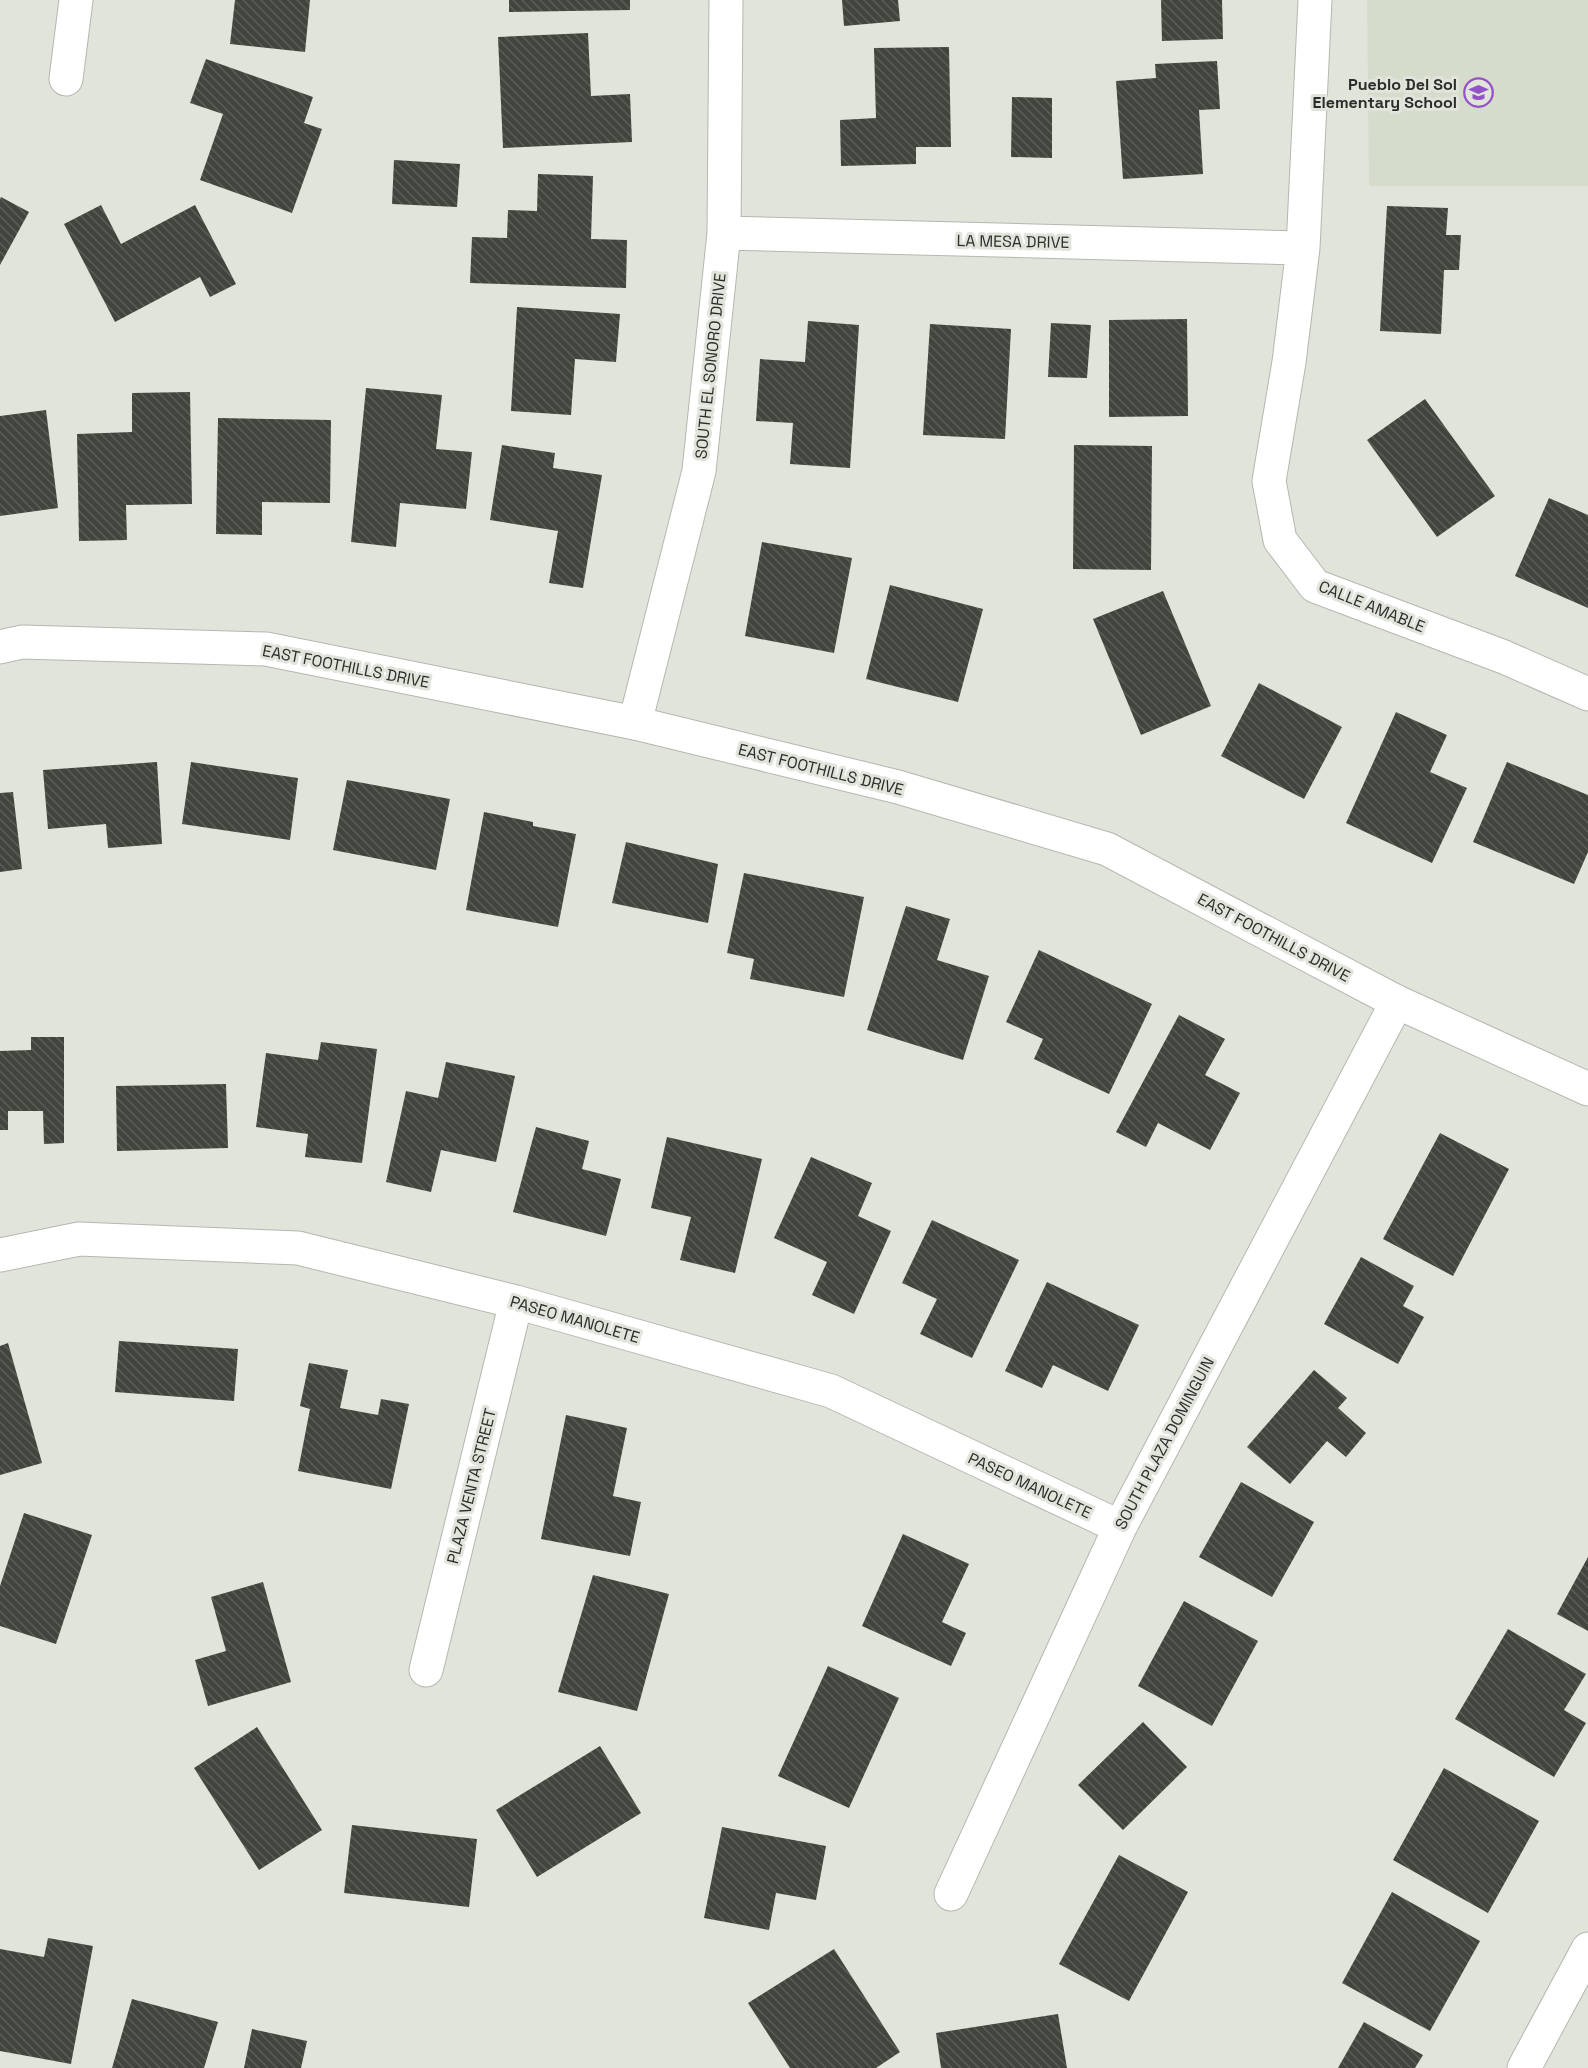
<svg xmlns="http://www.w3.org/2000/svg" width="1588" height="2068" font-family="'Space Grotesk',sans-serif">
	<defs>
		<pattern id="building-back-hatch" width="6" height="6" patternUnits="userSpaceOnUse" patternTransform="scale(1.5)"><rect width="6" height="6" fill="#41453d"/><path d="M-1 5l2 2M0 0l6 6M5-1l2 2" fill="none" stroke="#5a5e57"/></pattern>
	</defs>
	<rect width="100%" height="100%" fill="#e0e4db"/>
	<!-- built -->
	<path fill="#d5dccc" d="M1367 0H1588V186H1369Z"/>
	<!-- building -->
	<path fill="url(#building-back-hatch)" d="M235 0H310L305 52 230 44Z
		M509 0H630V10L509 12Z
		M842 0H898L900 21 844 26Z
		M1161 0H1222L1223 39 1162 41Z
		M588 33 591 96 630 94 632 142 503 148 498 37Z
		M949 47 951 147H916V164L841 166 840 120 876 118 874 48Z
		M206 59 313 97 304 123 322 129 292 213 200 180 223 114 190 103Z
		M1217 61 1220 109 1199 110 1203 174 1123 179 1116 81 1156 78 1155 64Z
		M1012 97 1052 98V158L1011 157Z
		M394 160 460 164 457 207 392 204Z
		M538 174 593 176 591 239 627 240 626 288 470 283 472 237 507 238 508 210 537 211Z
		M1 197 29 212 0 265V199Z
		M101 205 121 244 195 205 236 284 210 297 200 277 115 322 64 224Z
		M1387 206 1448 208 1446 235H1461L1459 270H1444L1441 334 1380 331Z
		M517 307 620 314 616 362 575 359 571 415 511 411Z
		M1187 319 1188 416 1109 417V320Z
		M808 321 859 325 850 468 790 464 793 423 756 421 760 359 805 362Z
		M1051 323 1091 325 1087 378 1048 377Z
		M930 324 1011 329 1005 439 923 435Z
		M366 388 442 395 436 449 472 452 466 509 400 503 396 547 351 542Z
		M190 392 192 504 126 505 127 540 79 541 77 434 132 432V393Z
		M1425 399 1495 496 1437 537 1367 440Z
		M46 410 58 508 0 516V416Z
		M218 418 331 420 330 503 262 502V535L216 534Z
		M502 445 555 453 553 468 602 475 583 588 549 583 558 531 490 520Z
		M1074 445 1152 446 1151 570 1073 569Z
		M1549 498 1588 515V608L1515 576Z
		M762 542 852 558 834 653 745 636Z
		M890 585 983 609 958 702 866 679Z
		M1163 591 1211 706 1141 735 1093 619Z
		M1259 683 1342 727 1304 799 1221 756Z
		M1396 712 1447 735 1430 772 1467 788 1432 863 1346 823Z
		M157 762 162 844 108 848 106 824 48 829 43 770Z
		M191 762 298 778 290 840 182 824Z
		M1507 762 1588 795V852L1574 884 1473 842Z
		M347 780 450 799 436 870 333 850Z
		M13 792 22 869 0 872V793Z
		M484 812 533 822V826L576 834 558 927 466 910Z
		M626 842 718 864 708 923 612 903Z
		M744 873 864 897 844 997 750 979 754 959 727 953Z
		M906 906 950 919 937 960 989 976 963 1060 867 1030Z
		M1039 950 1152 1004 1109 1094 1034 1059 1043 1039 1006 1022Z
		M1179 1015 1225 1039 1205 1075 1240 1093 1210 1150 1158 1123 1146 1147 1116 1132Z
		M31 1037H64V1143L44 1144 43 1111H8V1130H0V1051L31 1050Z
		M321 1042 377 1049 362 1163 305 1157 308 1134 256 1127 266 1053 318 1060Z
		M446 1062 515 1076 496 1162 441 1150 431 1192 386 1182 406 1091 438 1098Z
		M226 1084 228 1148 117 1151 116 1086Z
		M536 1127 589 1141 582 1169 621 1179 606 1236 513 1212Z
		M1440 1133 1509 1169 1453 1276 1383 1239Z
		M667 1137 762 1159 735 1273 680 1260 691 1217 651 1208Z
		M811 1157 872 1183 858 1216 891 1231 854 1314 812 1295 827 1262 774 1238Z
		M932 1220 1019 1260 972 1358 920 1334 937 1299 902 1283Z
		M1361 1257 1414 1286 1403 1306 1424 1317 1398 1364 1324 1324Z
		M1047 1282 1139 1325 1108 1391 1053 1365 1042 1388 1005 1371Z
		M119 1341 238 1349 234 1401 115 1392Z
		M8 1343 42 1463 0 1475V1346Z
		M309 1363 348 1370 340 1408 378 1415 381 1399 409 1404 391 1489 298 1471 310 1409 300 1406Z
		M1314 1370 1347 1398 1338 1408 1366 1433 1346 1457 1327 1441 1290 1484 1247 1447Z
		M566 1415 627 1428 613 1496 641 1502 630 1556 541 1539Z
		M1241 1482 1314 1522 1272 1597 1199 1557Z
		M24 1513 92 1535 56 1644 0 1626V1586Z
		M903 1534 969 1564 942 1622 966 1633 951 1666 862 1626Z
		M1588 1557V1631L1557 1614Z
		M593 1575 669 1594 637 1711 558 1692Z
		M263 1582 291 1682 208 1706 195 1660 226 1651 211 1597Z
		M1184 1601 1258 1641 1212 1726 1138 1686Z
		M1508 1629 1586 1674 1564 1710 1586 1723 1554 1777 1455 1719Z
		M828 1666 899 1698 849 1808 778 1776Z
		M1143 1722 1187 1767 1123 1830 1078 1785Z
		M257 1727 322 1830 259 1870 194 1768Z
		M600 1746 641 1813 537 1877 496 1810Z
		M1444 1768 1539 1821 1488 1913 1393 1860Z
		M352 1825 477 1839 469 1907 344 1893Z
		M722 1827 826 1846 816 1900 776 1893 769 1930 704 1918Z
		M1119 1855 1188 1892 1129 2001 1059 1964Z
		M1392 1892 1480 1941 1430 2031 1342 1983Z
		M48 1938 93 1946 71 2064 0 2051V1949L44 1957Z
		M834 1949 900 2052 876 2068H790L748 2003Z
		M132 1999 218 2022 204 2068H112Z
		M1058 2014 1067 2068H941L936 2033Z
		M1364 2022 1423 2055 1415 2068H1338Z
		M252 2029 307 2041 301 2068H244Z"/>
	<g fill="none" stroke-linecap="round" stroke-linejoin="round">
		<defs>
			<path id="minor" d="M1315 0 1303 248 1289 362 1269 481 1280 540 1315 586 1504 657 1588 694
				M66 79 76 0
				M724 233 1303 248
				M635 723 699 471 724 233 726 0
				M0 1255 79 1239 298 1248 516 1302 831 1391 1120 1527
				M426 1670 516 1302
				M951 1894 1120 1527 1397 1002
				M1524 2068 1588 1949"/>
			<path id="tertiary" d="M0 647 22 642 266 649 635 723 898 787 1107 849 1397 1002 1588 1089"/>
		</defs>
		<!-- minor casing -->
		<use href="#minor" stroke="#b3b8af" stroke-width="35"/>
		<!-- tertiary casing -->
		<use href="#tertiary" stroke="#b3b8af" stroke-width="35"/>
		<!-- minor -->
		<use href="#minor" stroke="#fff" stroke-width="33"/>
		<!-- tertiary -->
		<use href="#tertiary" stroke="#fff" stroke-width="33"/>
	</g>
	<!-- icons -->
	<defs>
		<symbol id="school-ring" viewBox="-11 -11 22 22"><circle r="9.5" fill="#e0e4db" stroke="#9452c7" stroke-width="1.5"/><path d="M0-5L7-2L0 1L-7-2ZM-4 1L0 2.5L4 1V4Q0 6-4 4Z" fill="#9452c7"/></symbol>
	</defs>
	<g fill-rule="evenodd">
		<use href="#school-ring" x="1462" y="76" width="33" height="33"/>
	</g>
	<g text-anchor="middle" stroke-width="6" stroke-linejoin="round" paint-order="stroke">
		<!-- poi labels -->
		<g font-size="16" font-weight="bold" fill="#2c2d2a" stroke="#e0e4db" text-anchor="end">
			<text x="1457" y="90">Pueblo Del Sol<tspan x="1457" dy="18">Elementary School</tspan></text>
		</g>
		<!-- street labels -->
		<g font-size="16" fill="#2c2d2a" stroke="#e0e4db">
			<text transform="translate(1013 241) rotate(1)" y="6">LA MESA DRIVE</text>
			<text transform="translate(710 366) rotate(-84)" y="6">SOUTH EL SONORO DRIVE</text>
			<text transform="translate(1372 606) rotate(22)" y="6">CALLE AMABLE</text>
			<text transform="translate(346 666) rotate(11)" y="6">EAST FOOTHILLS DRIVE</text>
			<text transform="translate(821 769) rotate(14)" y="6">EAST FOOTHILLS DRIVE</text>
			<text transform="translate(1274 937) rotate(28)" y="6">EAST FOOTHILLS DRIVE</text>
			<text transform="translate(575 1319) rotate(16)" y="6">PASEO MANOLETE</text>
			<text transform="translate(1164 1443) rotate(-62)" y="6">SOUTH PLAZA DOMINGUIN</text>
			<text transform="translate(1030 1485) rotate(25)" y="6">PASEO MANOLETE</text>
			<text transform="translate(471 1486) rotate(-76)" y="6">PLAZA VENTA STREET</text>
		</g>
	</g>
</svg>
